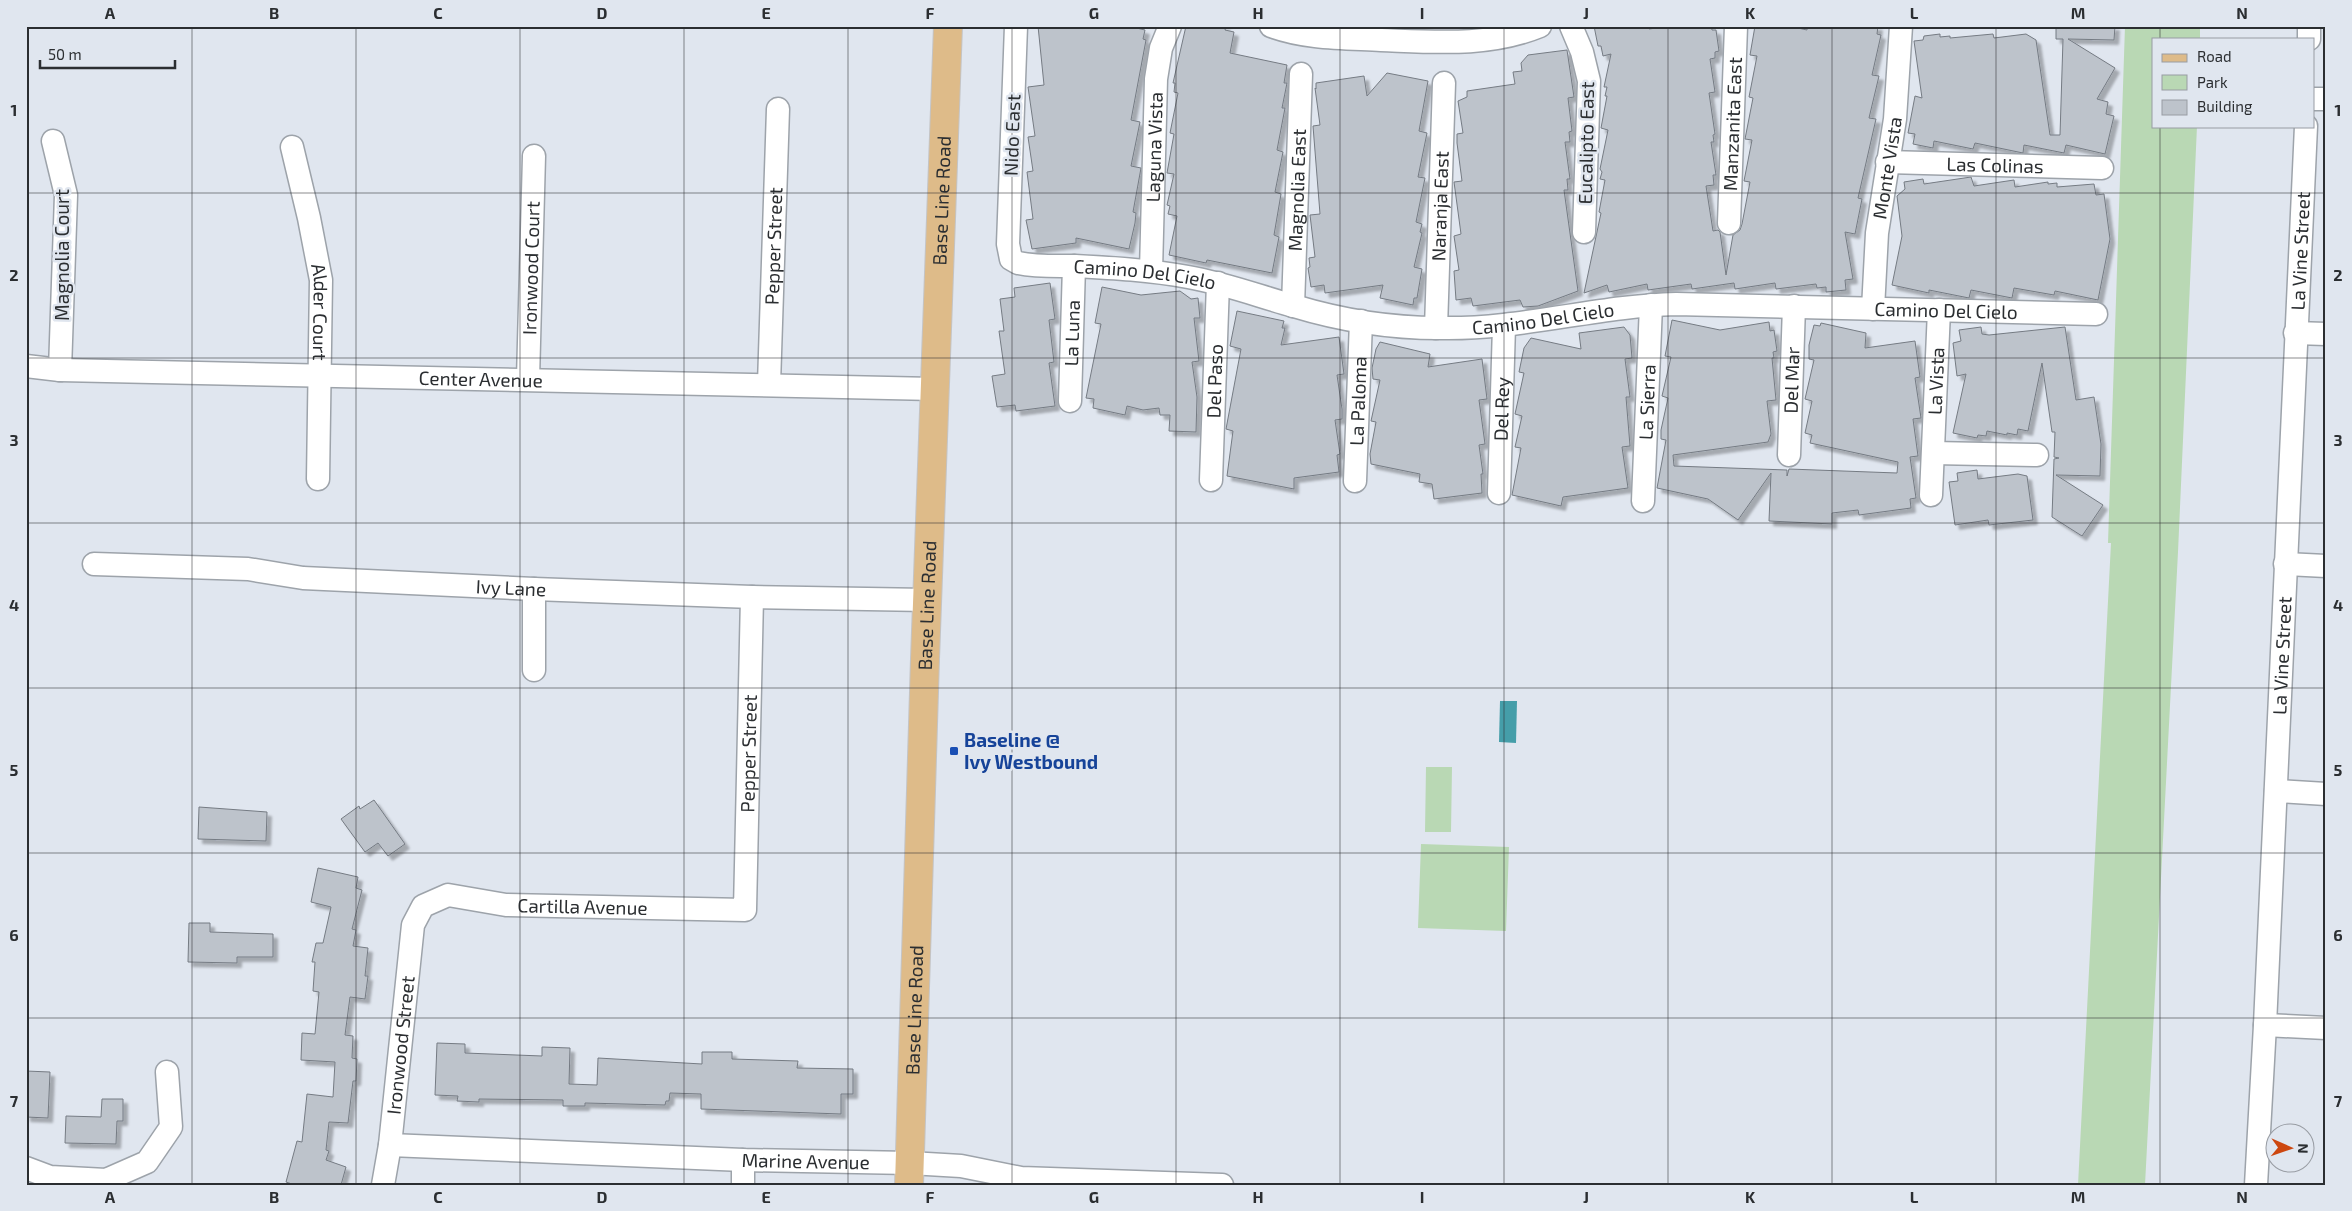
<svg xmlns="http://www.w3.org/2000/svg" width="2352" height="1211" font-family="'Exo 2',sans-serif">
	<defs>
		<filter id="shadow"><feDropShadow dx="4.5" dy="4.5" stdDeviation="1" flood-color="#0004"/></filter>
	</defs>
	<rect width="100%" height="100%" fill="#e0e6ef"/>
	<!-- green -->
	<path fill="#b9d8b4" d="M2125 26H2200V39H2153V126H2197L2178 552 2145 1185H2078L2111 543H2108Z
		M1426 767H1452L1451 832H1425Z
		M1421 844 1509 847 1506 931 1418 928Z"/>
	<!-- water -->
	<path fill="#459ea9" d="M1500 701H1517L1516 743 1499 742Z"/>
	<!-- building -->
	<path fill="#bdc3cb" stroke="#757b83" filter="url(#shadow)" d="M1038 26H1128L1145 30 1143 39 1146 40 1131 120 1140 122 1131 166 1141 168 1133 212 1136 213 1135 223 1129 249 1076 238V243L1032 249 1026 220 1033 219 1027 172 1033 171 1028 137 1035 136 1028 87 1044 85Z
		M1186 26H1226L1225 30 1234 32 1230 53 1287 65 1284 83H1287L1282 108H1285L1277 150 1283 152 1275 192 1281 194 1274 235 1279 237 1272 273 1207 260 1206 263 1169 255 1177 216 1168 214 1170 206 1167 205 1174 174 1167 173 1174 134 1170 133 1178 93 1174 92 1175 83H1173Z
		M1594 26H1648L1649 29 1671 26H1711L1712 30H1716L1719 51 1715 52V58L1710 59 1715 92 1709 93 1715 134 1713 135 1714 142H1711L1716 175H1713L1714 185 1706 186 1713 231 1718 230 1720 232 1726 275 1733 235 1740 230 1742 224 1750 182 1744 181 1752 140 1745 139 1753 98 1749 97 1757 56 1750 55 1755 26H1789L1807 30V26H1878L1877 34 1881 35 1872 75 1879 76 1869 118 1876 119 1858 198 1862 199 1855 234 1845 232 1853 279 1845 280 1846 290 1826 292V287L1817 288 1816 284 1776 289 1775 283 1735 289 1734 283 1692 289 1691 284 1648 290 1647 284 1609 292 1607 285 1584 293 1601 213 1599 212 1605 180 1600 179 1602 172 1600 169 1608 130 1601 128 1607 96H1605L1607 87H1604L1611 54 1603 56 1601 46H1598Z
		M2056 26H2115L2114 40 2068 39 2115 68 2097 99 2108 102 2106 114 2114 116 2105 154 2066 145 2064 153 2024 145 2023 153 1975 143 1973 149 1934 141 1933 148 1913 144 1915 134 1908 133 1915 96 1922 98 1914 41 1923 40 1924 36 1940 34V37L1950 36V38L1993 34 1994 38 2026 34 2036 40 2050 135H2060L2063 39H2056Z
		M1567 50 1574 97 1568 98 1572 131 1569 132 1570 142H1565L1570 179H1567L1568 190H1564L1578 291 1538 306 1523 307 1520 300 1473 306 1471 298 1456 300 1454 271 1459 270 1454 236 1461 234 1454 182 1462 181 1457 143V134L1463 133 1458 101 1467 97V91L1515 84 1513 72 1522 71 1521 63 1528 55Z
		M1387 73 1428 81 1419 131 1427 133 1418 177 1425 178 1416 222 1422 224 1420 232 1422 233 1414 267 1422 269 1417 298H1414L1413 305 1380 298 1383 285 1325 293 1324 285 1311 287 1308 268 1310 267 1309 258 1315 257 1310 215 1320 214 1313 126 1320 125 1315 88 1316 89V83L1364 76 1367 96Z
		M1971 177 1974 186 2014 180 2015 187 2048 182V184L2057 183V187L2094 184 2096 195 2104 194 2110 239 2098 300 2055 291 2054 295 2014 288 2012 298 1971 290 1969 298 1929 290V293L1892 285 1902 236 1897 196 1905 189 1904 182 1923 179 1924 184Z
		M1050 283 1055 319 1049 320 1054 362 1049 363 1055 406 1016 411 1015 405 997 407 992 376 1005 374 999 331H1004L1000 299 1015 297 1014 288Z
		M1102 287 1141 295 1180 291 1191 299 1198 298 1200 318H1194L1199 361 1192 362 1197 397 1196 432 1169 431 1170 415H1160L1159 408 1143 410 1127 406 1125 415 1093 408 1094 399 1086 398 1101 324 1095 323Z
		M1237 311 1284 321 1282 328H1285L1281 345 1339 337 1344 374 1337 375 1342 409V419L1335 420 1340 454 1337 455 1339 472 1294 478V489L1227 476 1233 431 1226 429 1241 349 1230 346Z
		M1672 320 1720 330 1769 322 1770 331 1774 330 1777 351 1773 352 1774 358H1772L1776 400 1767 401 1771 434 1768 442 1673 455 1674 466 1787 470V476L1789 469 1897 473 1898 462 1810 443 1812 435 1805 433 1812 401 1805 399 1814 360 1809 359V345L1814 325 1820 326 1821 323 1866 333 1865 348 1915 341 1920 377 1915 378 1921 418 1913 419 1918 456 1910 457 1916 498 1910 499 1911 508 1859 515 1858 510 1832 513V524L1769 521 1771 473 1738 520 1708 499 1657 488 1666 440 1661 439V430L1668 398 1662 396 1671 357 1665 356Z
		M1624 327 1630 335 1632 358 1625 359 1630 397H1626L1630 446 1622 447 1628 488 1563 497 1561 506 1512 495 1521 448 1515 447 1522 416 1515 414 1524 373 1519 372 1524 348 1531 338 1581 349 1579 333Z
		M1981 327 1982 334 1989 335 2065 327 2076 400 2094 397 2101 444 2100 476 2056 475 2103 505 2082 536 2052 517 2054 459 2059 458 2054 457 2055 432H2052L2042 363 2028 431 2018 429 2017 435 2007 433V435L1987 431 1986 436 1978 435 1977 438 1953 433 1966 374 1957 376 1953 343 1961 341 1959 330Z
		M1380 342 1430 354 1428 367 1482 359 1487 399 1479 400 1485 444 1479 445 1483 474H1481L1482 493 1434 499 1432 484 1419 482 1420 474 1371 464 1370 454 1376 422 1371 421 1380 380 1373 379 1372 368 1376 349Z
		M1977 470 1978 479 2018 474 2027 476 2033 520 1989 525 1988 520 1955 525 1949 482 1958 481 1957 473Z
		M374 800 405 844 388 856 378 843 365 852 341 819 359 806 360 809Z
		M199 807 267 812 266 841 198 839Z
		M318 868 358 877 356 888 362 890 352 929 356 930 353 946 368 948 365 976H368L365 999 350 997 345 1035 353 1036 352 1058 357 1059 356 1081H353L348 1123 329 1122 326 1150 329 1151 326 1160 346 1167 341 1185H295L286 1182 297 1141 302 1142 307 1094 333 1097 335 1062 301 1060 302 1033 315 1034 319 992 313 991 315 962H312L316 943H323L331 907 311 902Z
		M189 923H210V932L273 934V957H237V963L188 962Z
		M437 1043 465 1044V1053L542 1056V1047L570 1048 569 1084 597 1085 598 1058 702 1064V1052H732V1059L798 1061 797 1068 853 1069V1094H841V1114L701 1109V1094L670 1093 669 1101H666L665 1105 585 1103V1106H563V1100L479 1099V1102L457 1101 458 1096 435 1095Z
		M26 1071 50 1072 48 1118 26 1117Z
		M102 1099H123V1121H117L116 1144 65 1143 66 1116 101 1117Z"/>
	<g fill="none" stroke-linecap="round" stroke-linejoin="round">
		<defs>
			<g id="minor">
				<path id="s1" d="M1016 26 1008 244 1011 259 1018 263C1037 267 1056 266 1075 266 1113 268 1150 270 1188 277 1224 283 1258 296 1294 306 1340 320 1391 328 1439 328 1520 330 1596 306 1676 304L2096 314"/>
				<path d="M1271 26C1306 39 1344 38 1381 40 1435 42 1489 47 1540 26"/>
				<path d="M1571 26 1582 52 1589 81 1584 232"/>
				<path d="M2309 39V26"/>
				<path d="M2313 99H2326"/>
				<path d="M53 141 66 195 60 370"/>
				<path id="s2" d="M292 147 309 218 321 280 318 479"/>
				<path id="s3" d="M1887 162 2102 168"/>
				<path id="s4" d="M1729 223 1736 26"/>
				<path id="s5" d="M1151 271 1156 79 1161 48 1170 26"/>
				<path id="s6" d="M1293 306 1301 74"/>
				<path id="s7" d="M1873 309 1877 233 1895 119 1901 26"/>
				<path id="s8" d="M1436 328 1444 83"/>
				<path d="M2295 333 2326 334"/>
				<path id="s9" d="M26 366 60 370 934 389"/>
				<path id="s10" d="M528 379 534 156"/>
				<path id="s11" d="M769 384 778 109"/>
				<path id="s12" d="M1070 401 1074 266"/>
				<path d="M1933 453 2037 455"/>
				<path id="s13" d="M1789 455 1794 306"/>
				<path id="s14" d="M1211 480 1218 283"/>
				<path id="s15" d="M1355 481 1361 321"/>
				<path id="s16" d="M1499 493 1504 326"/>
				<path id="s17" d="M1931 495 1939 310"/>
				<path id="s18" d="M1643 501 1651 305"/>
				<path id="s19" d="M94 564 248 569 303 578 534 589 752 597 927 600"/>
				<path d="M2285 564 2326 566"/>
				<path d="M534 670V589"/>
				<path d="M2276 791 2326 794"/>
				<path d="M2265 1025 2326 1028"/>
				<path id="s20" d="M390 1145 743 1160 910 1163 961 1166 1021 1178 1222 1185"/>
				<path d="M26 1168 50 1177 106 1180 147 1162 171 1127 167 1072"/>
				<path id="s21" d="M383 1185 390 1145 413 925 423 906 448 895 506 905 745 910 752 597"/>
				<path d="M743 1185V1160"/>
				<path id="s22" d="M2256 1185 2265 1025 2306 126"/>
			</g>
			<g id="major">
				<path id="s23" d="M909 1185 925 659 948 26"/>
			</g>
		</defs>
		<!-- minor casing -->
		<use href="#minor" stroke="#9da3aa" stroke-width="25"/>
		<!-- major casing -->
		<use href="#major" stroke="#c4c4c5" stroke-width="30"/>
		<!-- minor -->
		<use href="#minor" stroke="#fff" stroke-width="22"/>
		<!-- major -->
		<use href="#major" stroke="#debb89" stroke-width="28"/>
	</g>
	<!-- grid -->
	<path fill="none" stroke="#2b2e31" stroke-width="1" stroke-opacity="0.55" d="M192 26V1185M356 26V1185M520 26V1185M684 26V1185M848 26V1185M1012 26V1185M1176 26V1185M1340 26V1185M1504 26V1185M1668 26V1185M1832 26V1185M1996 26V1185M2160 26V39M2160 126V1185M26 193H2326M26 358H2326M26 523H2326M26 688H2326M26 853H2326M26 1018H2326"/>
	<!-- markers -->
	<rect fill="#1a4fb4" stroke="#e0e6ef" stroke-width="2" x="949" y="746" width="10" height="10" rx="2.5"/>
	<g text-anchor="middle" stroke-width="5" stroke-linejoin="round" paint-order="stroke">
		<!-- street labels -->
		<g font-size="19" fill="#2b2e31" stroke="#e0e6ef">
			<text dy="7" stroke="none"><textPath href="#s4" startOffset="99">Manzanita East</textPath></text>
			<text transform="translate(1012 135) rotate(-88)" y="7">Nido East</text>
			<text transform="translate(1586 143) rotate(-89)" y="7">Eucalipto East</text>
			<text dy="7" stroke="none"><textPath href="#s5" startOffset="124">Laguna Vista</textPath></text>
			<text dy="7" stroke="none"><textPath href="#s3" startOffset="108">Las Colinas</textPath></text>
			<text dy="7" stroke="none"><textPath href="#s7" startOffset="142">Monte Vista</textPath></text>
			<text dy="7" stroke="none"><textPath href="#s6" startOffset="116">Magnolia East</textPath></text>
			<text dy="7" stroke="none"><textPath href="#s23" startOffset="985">Base Line Road</textPath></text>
			<text dy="7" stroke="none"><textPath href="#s8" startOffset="122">Naranja East</textPath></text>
			<text dy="7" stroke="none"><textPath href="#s11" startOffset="138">Pepper Street</textPath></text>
			<text dy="7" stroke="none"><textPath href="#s22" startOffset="935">La Vine Street</textPath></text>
			<text transform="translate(62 255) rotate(-90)" y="7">Magnolia Court</text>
			<text dy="7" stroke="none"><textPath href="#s10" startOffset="111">Ironwood Court</textPath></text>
			<text dy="7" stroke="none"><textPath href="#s1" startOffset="369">Camino Del Cielo</textPath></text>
			<text dy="7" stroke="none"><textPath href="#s1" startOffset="1178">Camino Del Cielo</textPath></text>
			<text dy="7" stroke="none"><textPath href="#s2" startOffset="168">Alder Court</textPath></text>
			<text dy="7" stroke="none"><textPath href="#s1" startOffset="774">Camino Del Cielo</textPath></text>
			<text dy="7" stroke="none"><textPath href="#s12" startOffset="68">La Luna</textPath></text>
			<text dy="7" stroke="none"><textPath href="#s9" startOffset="455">Center Avenue</textPath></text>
			<text dy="7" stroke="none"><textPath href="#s13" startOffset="75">Del Mar</textPath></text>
			<text dy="7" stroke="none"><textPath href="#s14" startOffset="99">Del Paso</textPath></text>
			<text dy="7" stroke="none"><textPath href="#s17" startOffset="114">La Vista</textPath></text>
			<text dy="7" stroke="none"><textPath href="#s15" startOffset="80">La Paloma</textPath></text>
			<text dy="7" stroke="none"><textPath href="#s18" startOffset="99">La Sierra</textPath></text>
			<text dy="7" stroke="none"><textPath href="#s16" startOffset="84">Del Rey</textPath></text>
			<text dy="7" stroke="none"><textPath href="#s19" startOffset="418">Ivy Lane</textPath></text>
			<text dy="7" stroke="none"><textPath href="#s23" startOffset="580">Base Line Road</textPath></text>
			<text dy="7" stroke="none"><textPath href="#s22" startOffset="530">La Vine Street</textPath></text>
			<text dy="7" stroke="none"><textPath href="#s21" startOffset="765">Pepper Street</textPath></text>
			<text dy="7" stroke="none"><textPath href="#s21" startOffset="446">Cartilla Avenue</textPath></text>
			<text dy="7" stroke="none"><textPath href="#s23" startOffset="175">Base Line Road</textPath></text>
			<text dy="7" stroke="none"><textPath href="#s21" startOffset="141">Ironwood Street</textPath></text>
			<text dy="7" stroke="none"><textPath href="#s20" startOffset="416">Marine Avenue</textPath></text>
		</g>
		<!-- transit labels -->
		<g font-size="19" font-weight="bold" fill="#164399" stroke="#e0e6ef" text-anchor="start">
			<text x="964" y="747">Baseline @<tspan x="964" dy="22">Ivy Westbound</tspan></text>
		</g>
	</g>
	<!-- border -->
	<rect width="2352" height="1211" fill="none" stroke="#e0e6ef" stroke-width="55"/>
	<!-- legend -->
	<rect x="2152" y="38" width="162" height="90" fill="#e0e6ef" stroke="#989ca3"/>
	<rect x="2162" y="54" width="25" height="8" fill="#debb89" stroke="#989ca3"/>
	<text x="2197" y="62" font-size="15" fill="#2b2e31">Road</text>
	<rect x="2162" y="75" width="25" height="15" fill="#b9d8b4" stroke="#989ca3"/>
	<text x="2197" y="88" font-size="15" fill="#2b2e31">Park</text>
	<rect x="2162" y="100" width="25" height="15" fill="#bdc3cb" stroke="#989ca3"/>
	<text x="2197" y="112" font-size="15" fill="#2b2e31">Building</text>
	<!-- north arrow -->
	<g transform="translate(2290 1148) rotate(92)"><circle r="24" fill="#e0e6ef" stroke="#989ca3"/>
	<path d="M0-4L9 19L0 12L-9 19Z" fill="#cd470f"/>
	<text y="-8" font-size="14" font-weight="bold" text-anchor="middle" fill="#2b2e31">N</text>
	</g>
	<!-- scale -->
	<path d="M40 60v8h135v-8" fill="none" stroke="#2b2e31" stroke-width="2.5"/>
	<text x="48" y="60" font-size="15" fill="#2b2e31" stroke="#e0e6ef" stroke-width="4" paint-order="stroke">50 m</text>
	<rect x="28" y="28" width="2296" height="1156" fill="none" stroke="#2b2e31" stroke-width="2"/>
	<g font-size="16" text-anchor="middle" font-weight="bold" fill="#2b2e31">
		<text x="110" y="19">A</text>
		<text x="274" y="19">B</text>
		<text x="438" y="19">C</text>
		<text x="602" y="19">D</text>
		<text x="766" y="19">E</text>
		<text x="930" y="19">F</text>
		<text x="1094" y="19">G</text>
		<text x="1258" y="19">H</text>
		<text x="1422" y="19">I</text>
		<text x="1586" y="19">J</text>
		<text x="1750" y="19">K</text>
		<text x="1914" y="19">L</text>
		<text x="2078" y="19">M</text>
		<text x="2242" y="19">N</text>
		<text x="14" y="116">1</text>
		<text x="2338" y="116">1</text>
		<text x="14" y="281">2</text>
		<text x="2338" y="281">2</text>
		<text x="14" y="446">3</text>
		<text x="2338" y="446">3</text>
		<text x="14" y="611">4</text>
		<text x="2338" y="611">4</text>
		<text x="14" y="776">5</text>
		<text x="2338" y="776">5</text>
		<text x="14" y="941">6</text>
		<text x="2338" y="941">6</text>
		<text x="14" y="1107">7</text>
		<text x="2338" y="1107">7</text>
		<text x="110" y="1203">A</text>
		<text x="274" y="1203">B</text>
		<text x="438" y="1203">C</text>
		<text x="602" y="1203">D</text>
		<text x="766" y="1203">E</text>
		<text x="930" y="1203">F</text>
		<text x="1094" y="1203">G</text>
		<text x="1258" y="1203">H</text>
		<text x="1422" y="1203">I</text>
		<text x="1586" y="1203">J</text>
		<text x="1750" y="1203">K</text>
		<text x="1914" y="1203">L</text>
		<text x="2078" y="1203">M</text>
		<text x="2242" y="1203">N</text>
	</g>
</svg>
